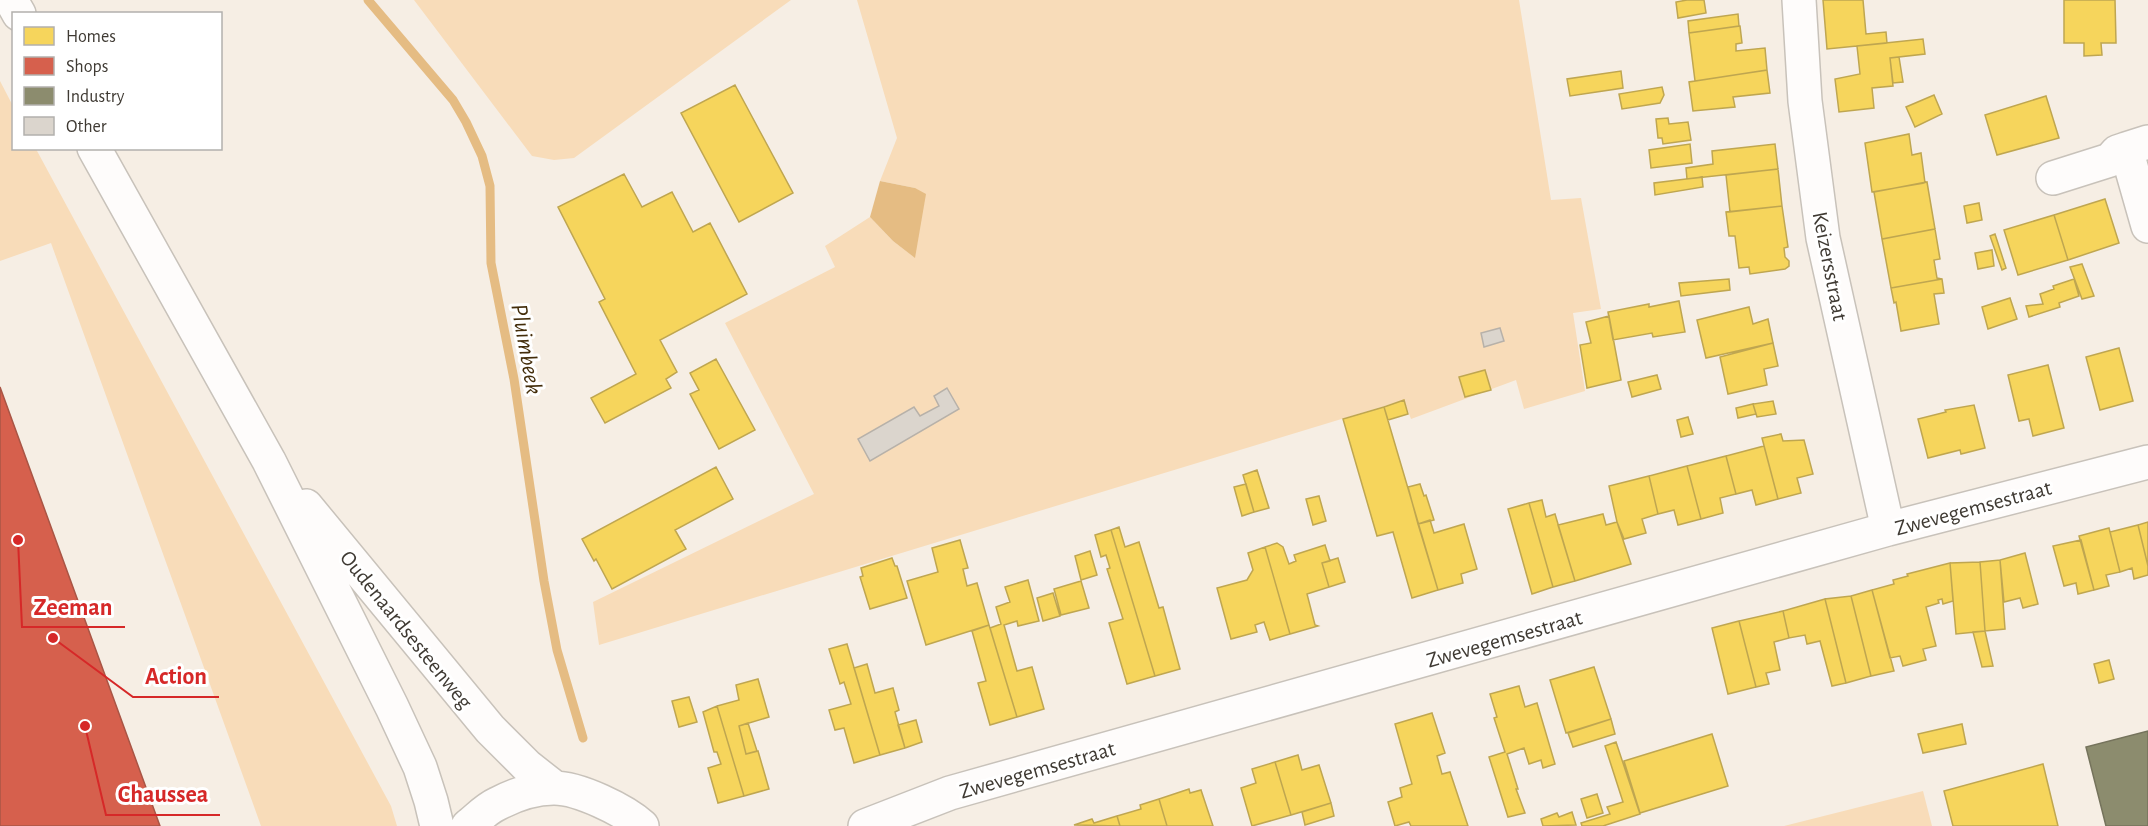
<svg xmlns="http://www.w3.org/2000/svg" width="2148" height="826" font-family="'Alegreya Sans',sans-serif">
	<rect width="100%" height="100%" fill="#f6eee4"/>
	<!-- green -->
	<path fill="#f8dcb9" d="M414 0H791L574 158 554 160 532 156Z
		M857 0H1519L1551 200 1581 198 1601 309 1573 313 1585 391 1524 409 1516 380 1411 419 1404 400 599 645 593 602 814 494 725 323 835 267 825 246 870 217 893 241 914 257 915 188 880 181 897 138Z
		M0 81 13 106 14 148 36 149 391 806 397 826H261L51 243 0 261Z
		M1923 791 1932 826H1784Z"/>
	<!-- water -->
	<path fill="#e5bc83" d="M880 181 915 188 926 194 915 258 893 241 870 217Z"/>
	<!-- homes -->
	<path fill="#f6d55c" stroke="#bfa650" stroke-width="1.5" d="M1687 0H1704L1706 13 1678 18 1676 2Z
		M1823 0H1863L1866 34 1886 32 1887 43 1827 49Z
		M2064 0H2115L2116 43H2101L2102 55 2084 56V43H2064Z
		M1738 14 1739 26 1689 33 1688 21Z
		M1740 26 1742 43 1736 44V51L1765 48 1767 70 1695 81 1689 33Z
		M1923 39 1925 54 1890 58 1893 86 1872 88 1874 108 1839 112 1835 79 1860 74 1857 46Z
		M1899 57 1903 82 1893 83 1890 58Z
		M1767 70 1770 93 1733 97 1735 107 1693 111 1689 82Z
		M1621 71 1623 88 1570 96 1567 79Z
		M735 85 793 193 739 222 681 113Z
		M1662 87 1664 95 1660 103 1622 109 1619 94Z
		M1934 95 1942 114 1915 127 1906 107Z
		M2046 96 2059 138 1997 155 1985 115Z
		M1668 118 1669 124 1688 122 1691 140 1663 144 1662 138H1658L1656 119Z
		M1909 134 1912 155 1921 153 1925 183 1872 192 1865 143Z
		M1690 144 1692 163 1651 168 1649 150Z
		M1775 144 1778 169 1687 179 1686 168 1713 164 1712 151Z
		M1778 169 1782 206 1730 212 1726 175Z
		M624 174 642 207 672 192 693 232 710 223 747 294 660 340 677 372 666 379 671 388 605 423 591 398 636 374 599 302 605 299 558 207Z
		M1702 177 1703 187 1655 195 1654 183Z
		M1927 182 1935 229 1882 239 1874 192Z
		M2105 199 2119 243 2068 260 2054 215Z
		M1979 203 1982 220 1967 223 1964 206Z
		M1782 206 1788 247 1784 248 1785 257 1789 261V266L1785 269 1750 274 1749 267 1739 268 1735 236H1729L1726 212Z
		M2054 215 2068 260 2018 275 2004 230Z
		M1935 229 1940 259 1934 260 1937 278 1942 279 1891 288 1882 239Z
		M1995 234 2006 268 2002 270 1990 236Z
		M1992 250 1994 266 1978 269 1975 253Z
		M2082 264 2094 296 2082 299 2070 267Z
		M1729 279 1730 290 1681 296 1679 283Z
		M1942 279 1944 293 1934 294 1939 324 1901 331 1896 302 1894 303 1891 288Z
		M2074 279 2079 296 2059 303 2060 307 2029 317 2026 306 2043 304 2040 294 2054 289 2053 286Z
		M2010 298 2017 319 1988 329 1982 307Z
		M1679 301 1685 332 1653 337 1652 333 1613 340 1608 312 1649 304V307Z
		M1749 307 1753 324 1768 319 1773 343 1706 358 1697 320Z
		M1609 316 1621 380 1587 388 1580 345 1591 343 1586 322Z
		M1773 343 1778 366 1764 369 1767 385 1728 394 1720 357Z
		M2119 348 2133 401 2100 410 2086 357Z
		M716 359 755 430 719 449 690 394 699 390 690 373Z
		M2048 365 2064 428 2033 436 2029 419 2019 421 2008 375Z
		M1485 370 1491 390 1465 397 1459 377Z
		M1657 375 1661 389 1632 397 1628 382Z
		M1404 400 1408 414 1388 420 1384 407Z
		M1773 401 1776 414 1757 417 1753 404Z
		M1753 404 1756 414 1738 418 1736 408Z
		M1974 405 1985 448 1961 454 1960 450 1928 458 1918 419 1946 412 1945 410Z
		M1384 407 1438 590 1412 598 1393 532 1377 536 1343 419Z
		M1688 417 1693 434 1681 437 1677 420Z
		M1781 434 1783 441 1804 440 1813 474 1797 478 1801 493 1778 499 1762 438Z
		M1764 446 1778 499 1756 505 1752 490 1736 494 1726 456Z
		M1726 456 1736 494 1720 498 1723 513 1701 519 1687 466Z
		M1687 466 1701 519 1678 525 1674 510 1658 514 1649 476Z
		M716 467 733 499 675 530 686 549 612 589 596 559 594 561 582 539Z
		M1257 470 1269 508 1254 512 1243 475Z
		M1649 476 1658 514 1642 519 1646 533 1624 539 1617 522 1609 486Z
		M1246 484 1254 512 1242 516 1234 487Z
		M1420 484 1424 496 1426 495 1434 520 1418 524 1408 487Z
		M1319 496 1326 521 1313 525 1306 499Z
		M1542 500 1546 517 1555 514 1575 581 1553 587 1529 503Z
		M1529 503 1553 587 1532 594 1508 509Z
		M1603 514 1606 525 1617 522 1631 564 1575 581 1558 525Z
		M1430 520 1434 533 1464 524 1477 569 1461 574 1463 583 1438 590 1418 524Z
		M2148 522V566L2138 525Z
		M2138 525 2148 566V575L2134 579 2132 568 2120 572 2110 532Z
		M1119 527 1125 547 1139 542 1159 608 1163 607 1180 669 1155 676 1111 530Z
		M2109 528 2120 572 2106 575 2109 586 2094 590 2079 536Z
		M1111 530 1155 676 1127 684 1109 623 1123 619 1107 569 1110 568 1106 555 1101 557 1095 535Z
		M960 540 968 568 963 569 967 586 977 583 989 625 926 645 907 581 938 572 932 548Z
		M2081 540 2094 590 2078 594 2076 583 2064 586 2053 546Z
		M1277 543 1283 547 1289 564 1296 561 1294 555 1325 545 1330 561 1322 563 1329 587 1307 594 1315 625 1318 626 1290 634 1265 547Z
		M1265 547 1290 634 1270 640 1264 622 1255 625 1257 632 1231 639 1217 588 1247 580 1253 570 1248 553Z
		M1090 551 1097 575 1081 580 1075 556Z
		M2025 553 2038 604 2023 608 2020 598 2004 602 2000 560Z
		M892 558 895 566H897L907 598 870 609 860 577 863 576 861 568Z
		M1338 558 1345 582 1329 587 1322 563Z
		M2000 560 2005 629 1985 631 1980 562Z
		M1980 562 1985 631 1956 634 1950 563Z
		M1950 563 1953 601 1943 604 1942 599 1938 600 1939 603 1926 607 1936 646 1923 649 1926 660 1903 666 1900 656 1890 658 1872 590 1894 584 1893 580 1908 576 1907 574Z
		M1028 580 1039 621 1018 626 1017 621 1004 625 1017 671 1032 667 1044 709 1017 717 990 628 1001 624 996 607 1010 602 1005 587Z
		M1081 581 1089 608 1061 615 1054 589Z
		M1872 590 1894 671 1871 676 1851 596Z
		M1053 593 1060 616 1043 621 1037 598Z
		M1851 596 1871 676 1846 683 1825 599Z
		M1825 599 1846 683 1832 686 1820 641 1807 644 1805 635 1789 638 1783 611Z
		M1783 611 1789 638 1774 642 1780 670 1766 673 1769 684 1756 687 1739 621Z
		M1739 621 1756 687 1728 694 1712 628Z
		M989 625 1017 717 990 725 978 683 986 681 972 631Z
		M1985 631 1993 666 1982 667 1973 632Z
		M847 644 880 755 854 763 844 728 835 730 829 710 851 704 844 682 840 684 829 649Z
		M2109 660 2114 679 2099 683 2094 664Z
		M867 664 875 693 893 688 899 710 895 712 905 748 880 755 854 668Z
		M1594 667 1611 719 1566 733 1550 680Z
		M758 679 769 717 739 726 746 754 758 751 769 789 744 796 717 706 739 700 736 685Z
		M1519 686 1525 707 1537 703 1555 764 1543 768 1541 760 1529 764 1524 748 1507 754 1518 789H1516L1525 813 1508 817 1489 757 1505 752 1494 718 1497 717 1490 694Z
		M689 697 697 722 679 727 672 701Z
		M717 706 744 796 718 803 708 768 721 764 717 752H714L703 712Z
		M1432 713 1445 753 1437 756 1442 774 1450 772 1468 826H1411L1409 822 1395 826 1388 802 1402 797 1400 788 1412 784 1395 724Z
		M1611 719 1615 734 1573 747 1568 733Z
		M916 720 922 742 905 748 898 725Z
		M748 723 757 751 746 754 739 726Z
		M1962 724 1966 744 1923 753 1918 734Z
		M1712 734 1728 786 1640 813 1624 761Z
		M1616 742 1640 814 1603 826H1582L1581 823 1610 814 1607 807 1623 802 1605 746Z
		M1298 755 1302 770 1319 765 1331 803 1291 815 1275 762Z
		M1275 762 1291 815 1252 826 1241 788 1256 783 1252 769Z
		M2043 764 2058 826H1953L1944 791Z
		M1189 789 1190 793 1201 790 1213 826H1167L1159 799Z
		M1597 794 1603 813 1587 818 1581 799Z
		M1159 799 1167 826H1120L1117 816 1141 809 1140 805Z
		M1331 803 1334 816 1305 825 1302 812Z
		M1572 812 1576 825 1543 826 1541 819 1557 813 1559 817Z
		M1117 816 1120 826 1074 825 1092 819 1094 823Z"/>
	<!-- shops -->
	<path fill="#d6604d" stroke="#a95545" stroke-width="1.5" d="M0 387 160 826H0Z"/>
	<!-- industry -->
	<path fill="#8c8c6e" stroke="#75735c" stroke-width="1.5" d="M2148 731V826H2106L2086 747Z"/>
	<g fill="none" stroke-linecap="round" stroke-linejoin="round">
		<!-- stream -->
		<path stroke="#e5bc83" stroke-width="9" d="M368 0 453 100 466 122 482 156 490 186 491 263 514 379 544 581 557 650 583 738"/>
	</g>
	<!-- building -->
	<path fill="#dbd5cd" stroke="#b7b1a9" stroke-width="1.5" d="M1500 328 1504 341 1484 347 1481 333Z
		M947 388 959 409 870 461 858 439 914 407 920 416 939 406 934 396Z"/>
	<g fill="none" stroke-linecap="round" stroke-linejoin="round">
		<defs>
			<path id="minor" d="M1799 0 1805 101 1823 238 1888 529
				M2148 142 2126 149 2148 226
				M2053 178 2110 160 2117 152 2126 149
				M865 826 950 793 1888 529 2148 462"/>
			<path id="primary" d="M11 0 19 14
				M94 148 269 461 392 707 420 767 431 801 437 826
				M306 506 490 729 527 766 555 788
				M468 826C477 819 486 809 497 804 514 795 535 788 554 788 579 788 624 810 642 826"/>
		</defs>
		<!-- minor casing -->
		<use href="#minor" stroke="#c8c2ba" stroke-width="36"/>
		<!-- primary casing -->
		<use href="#primary" stroke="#c8c2ba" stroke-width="36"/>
		<!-- minor -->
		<use href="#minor" stroke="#fefcfb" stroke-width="33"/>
		<!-- primary -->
		<use href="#primary" stroke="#fefcfb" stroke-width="33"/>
	</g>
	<g text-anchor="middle" stroke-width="6" stroke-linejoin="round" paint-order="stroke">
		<!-- street labels -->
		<g font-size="22" fill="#3f3a33" stroke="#fff">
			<text transform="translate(1831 266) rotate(79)" y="8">Keizersstraat</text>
			<text transform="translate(1973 507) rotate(-15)" y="8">Zwevegemsestraat</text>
			<text transform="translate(407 629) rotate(51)" y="8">Oudenaardsesteenweg</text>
			<text transform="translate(1504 638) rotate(-16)" y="8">Zwevegemsestraat</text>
			<text transform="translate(1037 769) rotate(-16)" y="8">Zwevegemsestraat</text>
		</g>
		<!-- water labels -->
		<g font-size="24" font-style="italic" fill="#432d0a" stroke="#fff">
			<text transform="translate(527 349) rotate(80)" y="8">Pluimbeek</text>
		</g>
	</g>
	<!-- callouts -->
	<path fill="none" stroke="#d62828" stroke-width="2" d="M18 540L22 627H125M53 638L133 697H219M85 726L106 815H220"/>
	<g fill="#d62828" stroke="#fff" stroke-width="2">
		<circle cx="18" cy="540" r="6"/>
		<circle cx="53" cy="638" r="6"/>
		<circle cx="85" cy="726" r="6"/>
	</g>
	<g font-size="24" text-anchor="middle" font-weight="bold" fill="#d62828" stroke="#fff" stroke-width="6" stroke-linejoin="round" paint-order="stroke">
		<text x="73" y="615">Zeeman</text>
		<text x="176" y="684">Action</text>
		<text x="163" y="802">Chaussea</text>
	</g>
	<!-- legend -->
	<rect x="12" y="12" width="210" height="138" fill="#ffffff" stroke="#b2b0ad" stroke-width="1.5"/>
	<rect x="24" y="27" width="30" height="18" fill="#f6d55c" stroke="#b2b0ad" stroke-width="1.5"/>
	<text x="66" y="42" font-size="18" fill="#3f3a33">Homes</text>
	<rect x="24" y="57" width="30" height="18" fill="#d6604d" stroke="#b2b0ad" stroke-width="1.5"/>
	<text x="66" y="72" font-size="18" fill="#3f3a33">Shops</text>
	<rect x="24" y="87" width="30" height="18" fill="#8c8c6e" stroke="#b2b0ad" stroke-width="1.5"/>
	<text x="66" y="102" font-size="18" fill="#3f3a33">Industry</text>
	<rect x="24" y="117" width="30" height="18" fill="#dbd5cd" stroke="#b2b0ad" stroke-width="1.5"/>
	<text x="66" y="132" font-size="18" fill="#3f3a33">Other</text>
</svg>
